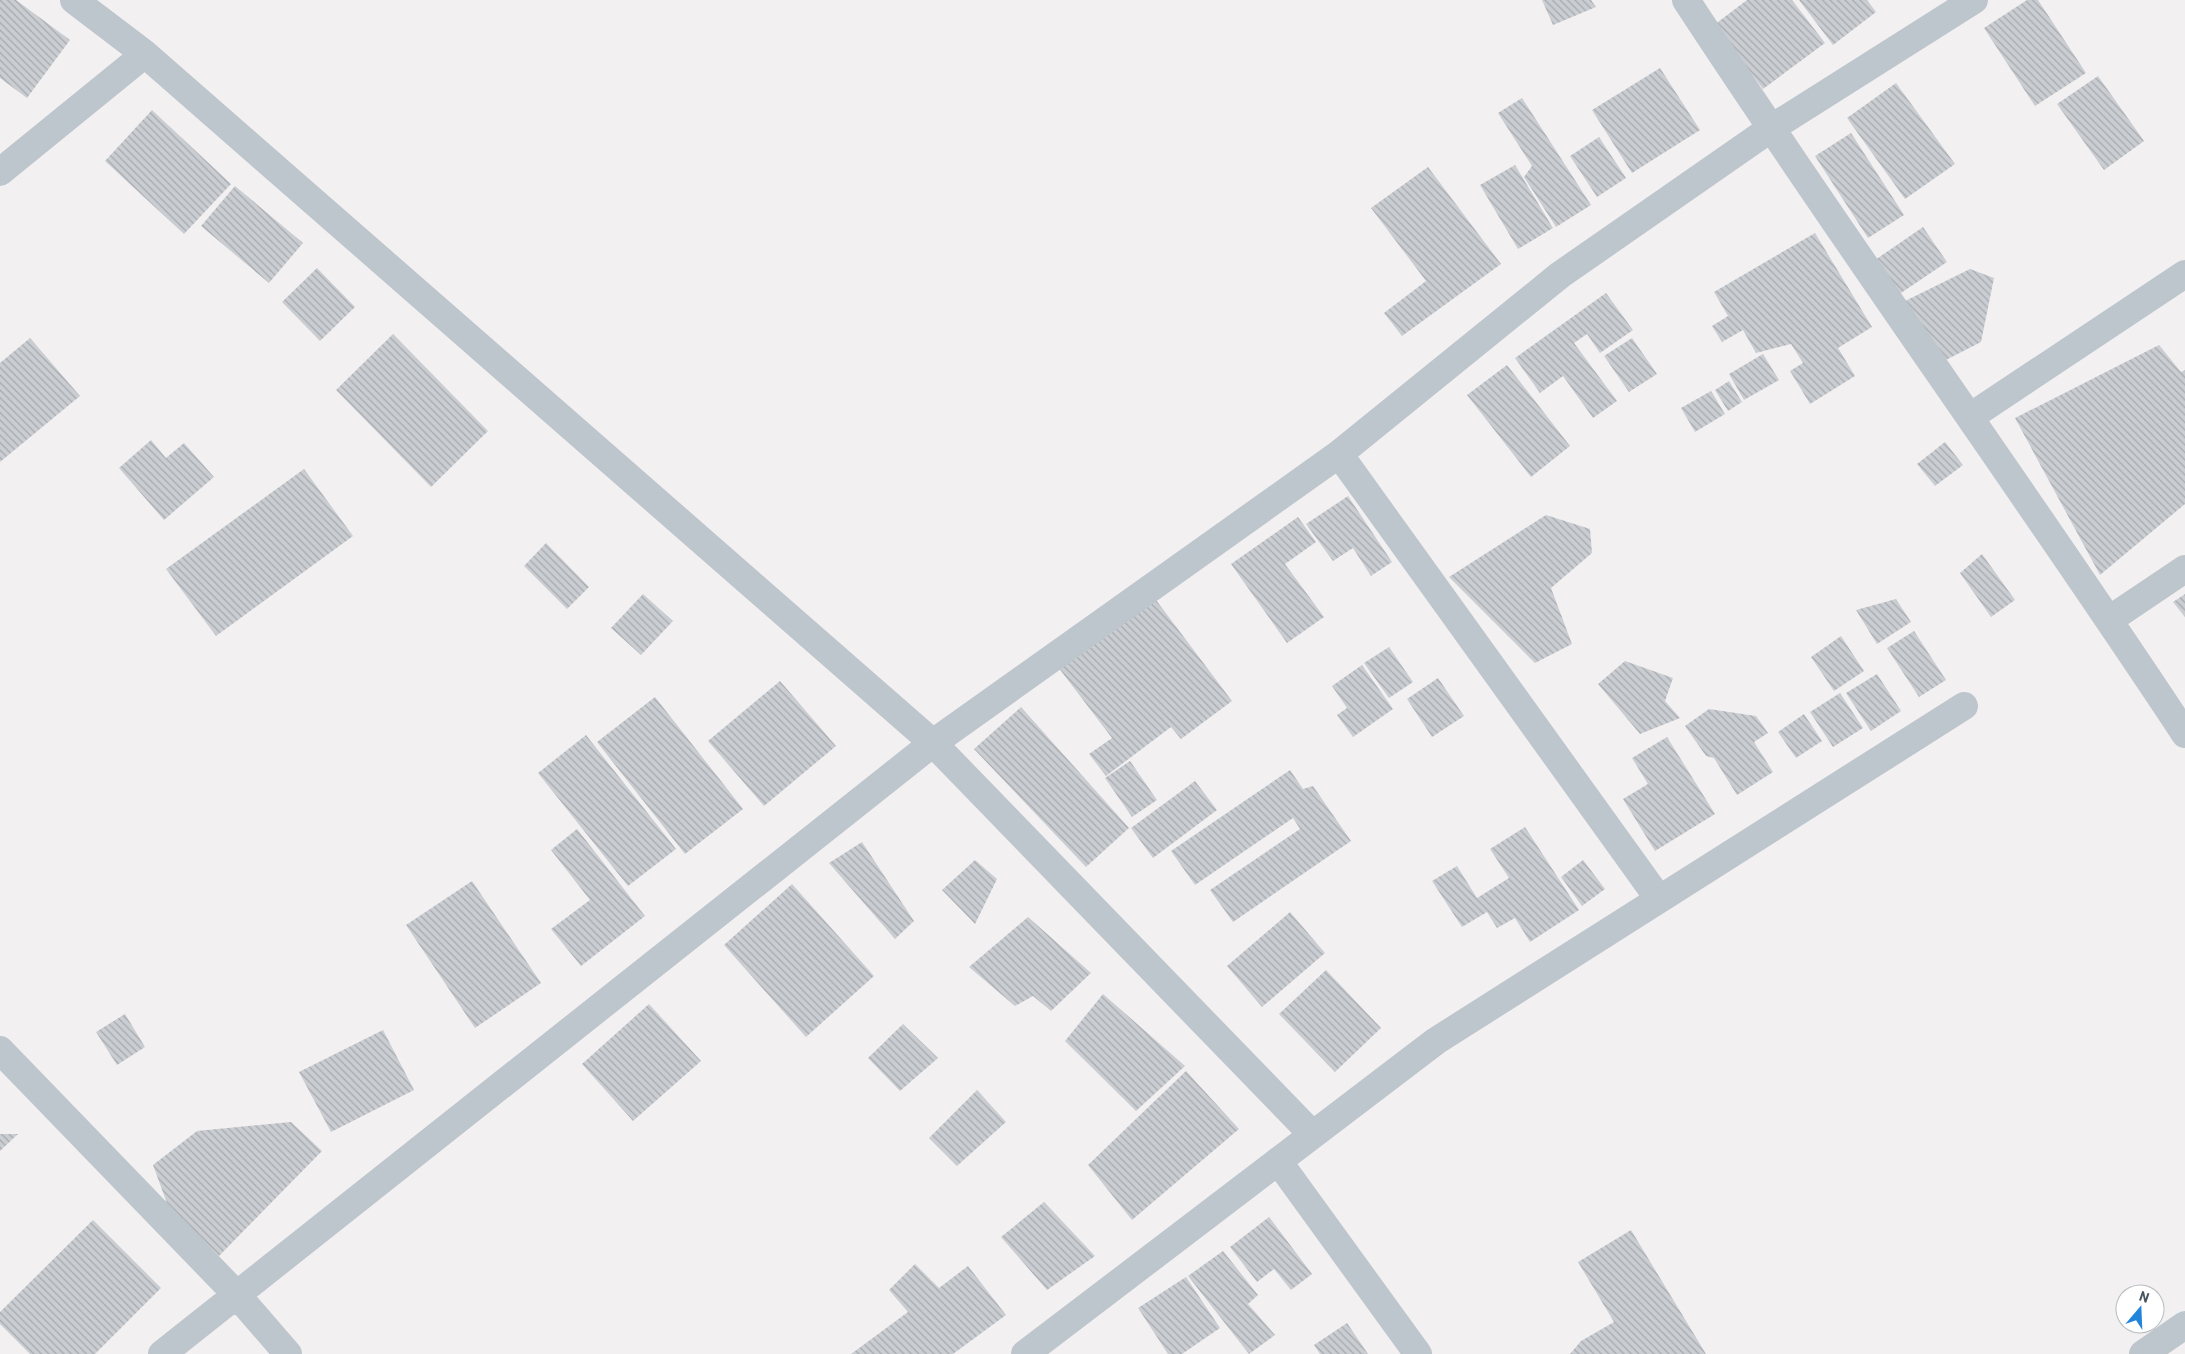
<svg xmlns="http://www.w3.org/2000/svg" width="2185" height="1354" font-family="Barlow,sans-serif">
	<defs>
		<pattern id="building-back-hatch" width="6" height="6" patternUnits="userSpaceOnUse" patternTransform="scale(1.25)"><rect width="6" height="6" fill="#caced2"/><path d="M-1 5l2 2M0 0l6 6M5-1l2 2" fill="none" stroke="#a6aaae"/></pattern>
	</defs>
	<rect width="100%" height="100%" fill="#f3f0f1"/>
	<!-- building -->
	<path fill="url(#building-back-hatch)" d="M0 0H16L70 40 27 98 0 78Z
		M1542 0H1591L1596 7 1553 25Z
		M1747 0H1792L1825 43 1763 89 1714 25Z
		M1799 0H1867L1876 12 1833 45Z
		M2027 0H2038L2086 73 2035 106 1984 28Z
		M1660 68 1700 130 1632 173 1592 110Z
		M2098 76 2144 141 2104 170 2057 104Z
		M1896 83 1955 164 1905 199 1847 118Z
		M1522 98 1591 205 1556 227 1524 177 1532 166 1498 113Z
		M152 110 231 184 184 234 105 161Z
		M1851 133 1904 215 1868 238 1815 156Z
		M1599 137 1626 178 1597 197 1570 156Z
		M1515 165 1553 228 1518 249 1480 185Z
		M1428 167 1501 264 1402 336 1384 313 1426 281 1371 208Z
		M235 186 303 243 269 283 201 226Z
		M1923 227 1947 262 1898 295 1875 260Z
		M1815 233 1872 327 1838 348 1855 376 1810 404 1790 371 1803 363 1791 344 1756 353 1743 330 1722 342 1712 326 1728 316 1714 292Z
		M317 268 355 307 320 341 282 302Z
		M1970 269 1994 278 1981 342 1940 363 1903 302Z
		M1606 293 1633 330 1600 353 1587 334 1574 343 1617 401 1593 418 1563 376 1540 393 1515 358Z
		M393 334 488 431 431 487 336 390Z
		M30 338 80 396 0 462V363Z
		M1632 338 1657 374 1629 392 1604 356Z
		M2159 345 2181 372 2185 370V504L2100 575 2015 418Z
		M1763 354 1779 380 1744 400 1729 374Z
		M1507 365 1570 446 1531 477 1467 395Z
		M1729 381 1742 402 1728 411 1715 390Z
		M1711 391 1725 414 1695 432 1681 408Z
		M151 440 166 458 184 443 214 477 164 520 119 468Z
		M1945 442 1963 465 1935 486 1917 464Z
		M304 469 353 536 216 636 166 569Z
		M1348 496 1392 562 1371 576 1353 548 1333 561 1306 524Z
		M1546 515 1590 529 1592 553 1551 588 1572 644 1535 663 1449 577Z
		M1298 517 1316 542 1285 564 1324 617 1287 643 1231 564Z
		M546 543 589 587 567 609 524 566Z
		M1982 554 2015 600 1991 617 1960 573Z
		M643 594 673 621 641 655 611 628Z
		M2185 594V617L2173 602Z
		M1153 596 1232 701 1181 739 1171 727 1106 776 1089 754 1112 738 1058 667Z
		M1896 599 1911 622 1877 644 1856 610Z
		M1914 631 1946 680 1919 697 1887 648Z
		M1841 636 1864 671 1834 691 1811 657Z
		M1389 647 1413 682 1389 698 1364 663Z
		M1625 661 1673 678 1665 701 1680 718 1640 734 1598 684Z
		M1362 665 1393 709 1353 737 1337 715 1347 708 1332 686Z
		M1877 674 1901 711 1871 731 1846 693Z
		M1438 678 1464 716 1432 737 1407 699Z
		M780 681 836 746 764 806 708 741Z
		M1840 693 1863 728 1833 747 1810 712Z
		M655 697 743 809 685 854 597 742Z
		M1021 707 1129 828 1086 867 974 749Z
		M1709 709 1756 716 1768 733 1754 742 1773 772 1737 795 1714 758 1706 756 1685 726Z
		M1804 714 1822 741 1796 758 1778 732Z
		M586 735 676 849 628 886 538 773Z
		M1667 737 1715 814 1655 851 1623 799 1648 784 1632 758Z
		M1130 761 1157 800 1132 817 1105 778Z
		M1290 770 1303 789 1313 786 1351 841 1233 922 1210 890 1300 829 1293 818 1195 885 1171 851Z
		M1195 781 1217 810 1153 858 1131 828Z
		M1525 827 1579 910 1530 942 1515 918 1497 928 1487 912 1462 927 1432 881 1457 866 1477 898 1509 878 1490 849Z
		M577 829 645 916 581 966 551 929 590 900 551 850Z
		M862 842 914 921 895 939 829 863Z
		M975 860 997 879 975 924 942 890Z
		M1583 860 1605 889 1582 906 1561 877Z
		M472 881 541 983 475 1028 406 925Z
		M792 884 874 976 806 1037 724 945Z
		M1290 912 1325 953 1262 1007 1227 966Z
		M1028 917 1091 973 1051 1011 1033 996 1015 1006 969 967Z
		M1326 970 1381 1028 1335 1072 1279 1014Z
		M1103 994 1185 1066 1136 1111 1065 1041Z
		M649 1004 701 1061 633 1121 582 1064Z
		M125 1014 145 1047 117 1065 96 1032Z
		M903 1024 938 1058 900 1091 868 1058Z
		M383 1030 414 1090 331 1132 299 1072Z
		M1186 1071 1239 1129 1132 1220 1088 1165Z
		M977 1090 1006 1122 957 1166 929 1138Z
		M291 1122 322 1151 219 1256 168 1206 153 1165 197 1131Z
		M0 1134H18L0 1151Z
		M1044 1202 1095 1256 1047 1290 1001 1237Z
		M1269 1217 1312 1274 1291 1290 1274 1269 1257 1282 1230 1247Z
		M93 1220 161 1288 95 1354H30L0 1324V1312Z
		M1631 1230 1706 1354H1570L1581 1341 1614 1322 1578 1262Z
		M1223 1251 1258 1295 1248 1304 1275 1335 1249 1354 1188 1276Z
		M915 1264 939 1288 968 1266 1006 1315 953 1354H851L908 1312 889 1290Z
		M1186 1277 1220 1328 1182 1354H1168L1138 1308Z
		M1347 1323 1368 1354H1320L1314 1345Z"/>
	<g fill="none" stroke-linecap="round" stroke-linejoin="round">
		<!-- street -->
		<path stroke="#bdc6cc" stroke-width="28" d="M74 0 145 54 933 743 1312 1134
			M1686 0C1848 248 2022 487 2185 734
			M0 172 145 54
			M1970 417 2185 274
			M1339 454 1659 899
			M2109 620 2185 569
			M0 1050 237 1295 288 1354
			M1278 1161 1418 1354
			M162 1354 933 743 1339 454 1560 275 1770 129 1974 0
			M1025 1354 1436 1041 1964 706
			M2143 1354 2185 1325"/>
	</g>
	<!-- north arrow -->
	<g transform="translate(2140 1309) rotate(19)"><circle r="24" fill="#ffffff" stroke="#b6bbbe"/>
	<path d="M0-4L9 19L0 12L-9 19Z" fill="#2385da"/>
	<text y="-8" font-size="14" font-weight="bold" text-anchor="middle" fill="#49555d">N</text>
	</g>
</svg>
